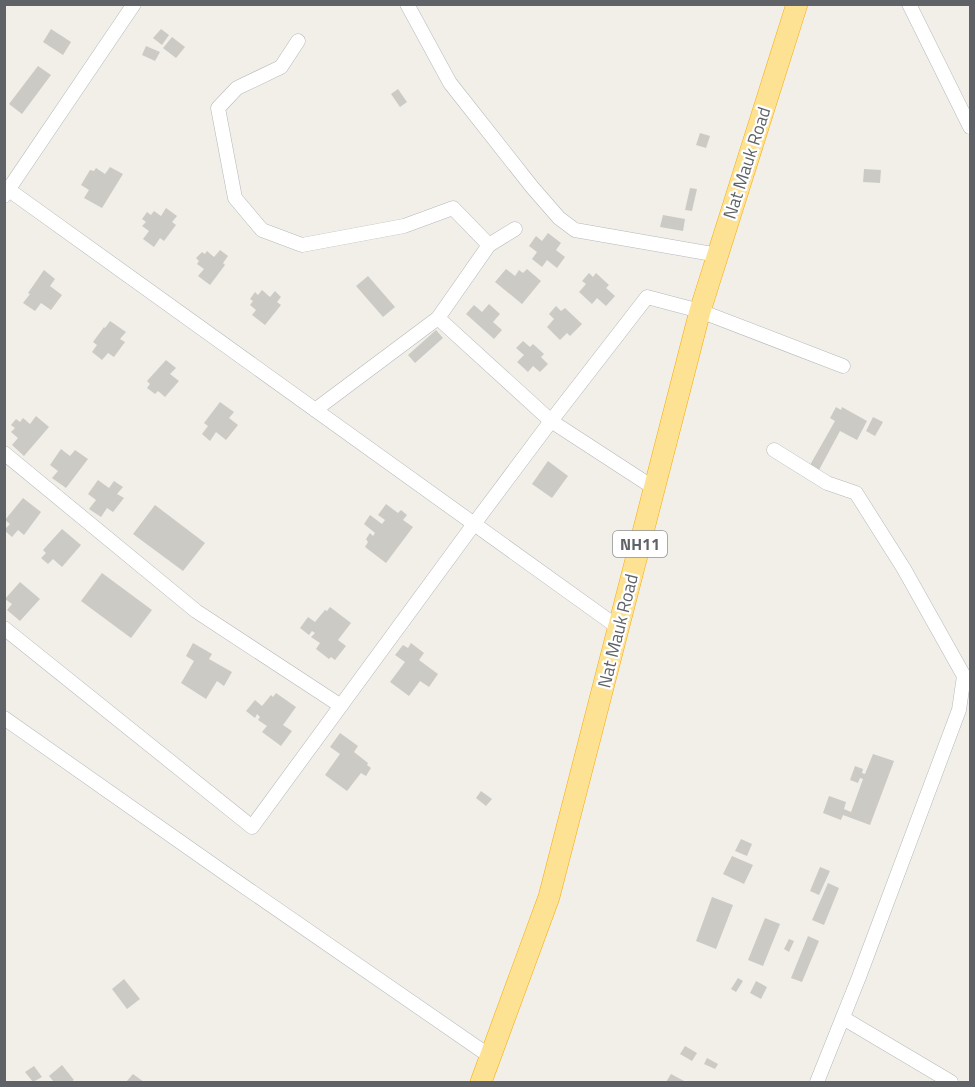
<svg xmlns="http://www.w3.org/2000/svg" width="975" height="1087" font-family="'Titillium Web',sans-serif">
	<rect width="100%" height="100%" fill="#f1efe8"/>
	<!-- building -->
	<path fill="#cccac5" d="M51 29 71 42 63 55 43 42Z
		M161 29 169 35 162 45 153 38Z
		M172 37 185 47 176 58 163 48Z
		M146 46 160 52 155 61 142 55Z
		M38 66 51 75 22 114 9 104Z
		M398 89 407 102 400 107 391 94Z
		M700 133 710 136 706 148 696 145Z
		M110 167 123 174 102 208 84 198 89 190 81 185 90 170 94 171 96 168 105 174Z
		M864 169 881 170 880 183 863 182Z
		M690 188 697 189 692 211 685 210Z
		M166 208 177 216 172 222 176 225 164 241 160 238 154 247 143 239 149 231 142 226 146 222 142 219 147 212 151 215 154 211 161 216Z
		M663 215 685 219 683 231 660 227Z
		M548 233 561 243 556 250 565 257 557 268 547 260 542 267 532 259 537 252 529 246 536 236 542 241Z
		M220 250 228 256 223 263 225 265 210 285 198 276 204 269 197 264 199 261 196 258 202 252 205 254 207 251 214 257Z
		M506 269 515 276 519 270 523 273 527 269 541 281 522 304 495 282Z
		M44 270 55 279 50 286 62 295 51 310 41 303 35 311 23 303 30 294 28 293Z
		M589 273 593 277 596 273 609 285 606 288 615 296 606 306 597 298 592 304 579 292 586 284 582 281Z
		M368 276 395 307 383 317 356 286Z
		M262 290 270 297 275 291 281 297 277 302 281 305 265 325 252 315 256 310 250 305 253 301 250 299 255 292 258 295Z
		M489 304 500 314 493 322 502 330 494 339 466 314 474 305 482 312Z
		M556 306 561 311 565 308 582 324 570 336 567 333 560 340 547 327 554 319 549 314Z
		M110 321 126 332 120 339 125 342 114 357 108 353 102 360 92 352 97 345 93 342 104 327 105 328Z
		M436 330 443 338 415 363 408 355Z
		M523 341 530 347 533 344 544 354 541 357 548 364 540 372 533 366 528 372 517 362 524 355 516 348Z
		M166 360 176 368 170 374 179 381 165 397 158 391 155 394 147 388 150 384 147 381Z
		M220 402 234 412 229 418 238 425 226 440 216 432 210 441 202 434 208 426 204 423Z
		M836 407 841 410 842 407 867 421 857 440 840 431 819 470 810 465 835 421 830 418Z
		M36 416 49 427 24 456 12 445 18 438 11 432 15 428 11 425 16 419 20 422 23 418 30 424Z
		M873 417 883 422 875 436 866 431Z
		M61 449 70 456 75 450 88 459 66 488 52 478 58 471 50 465Z
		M548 461 568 476 552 498 532 484Z
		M98 480 109 488 114 481 123 487 117 494 124 498 113 512 107 508 101 517 89 509 96 500 88 494Z
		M23 498 41 512 24 535 18 530 12 537 4 530 10 524 5 520Z
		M386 504 398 513 401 510 407 515 403 520 413 527 386 563 365 547 368 542 366 539 370 533 373 536 375 533 364 524 370 515 382 524 385 520 378 515Z
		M155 505 205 543 183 571 133 534Z
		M62 529 81 545 62 567 53 559 48 564 41 558 46 553 43 550Z
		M102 573 152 610 131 638 81 601Z
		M20 582 40 599 20 621 7 610 12 604 5 599Z
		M330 607 351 623 338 640 346 646 335 660 331 657 329 659 316 649 320 643 311 637 315 633 312 631 309 635 300 628 308 617 315 622 325 610 327 611Z
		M193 643 212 654 209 659 232 672 224 686 217 681 206 699 181 683 194 661 186 656Z
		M411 643 424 653 419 660 438 674 429 687 420 681 409 696 390 682 405 662 395 655 403 645 408 648Z
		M276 693 296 707 283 725 292 731 281 746 262 732 267 726 258 720 260 717 257 714 255 718 246 711 255 700 262 706 271 695 273 697Z
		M340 733 358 746 354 752 368 763 367 765 371 768 366 776 361 773 347 791 325 775 340 754 330 747Z
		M873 754 894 761 870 825 843 815 841 820 823 813 829 796 846 802 844 809 851 812 863 779 860 778 858 783 850 780 855 766 863 769 862 773 865 774Z
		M481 791 492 799 486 806 476 798Z
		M741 839 752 844 747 856 735 851Z
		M732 856 753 865 744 884 723 874Z
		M820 867 830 871 819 895 810 891Z
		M828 883 839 888 824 925 812 920Z
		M712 897 733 905 716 949 696 941Z
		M765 918 780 924 763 966 748 960Z
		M808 936 819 941 802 982 791 978Z
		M789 939 794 941 789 952 784 949Z
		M738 978 743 981 736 992 731 989Z
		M124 979 140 999 127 1009 112 989Z
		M756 981 767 987 761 999 750 993Z
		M685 1046 697 1053 692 1061 680 1054Z
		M707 1058 718 1064 715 1069 704 1064Z
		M62 1065 74 1080 71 1082H54L49 1076Z
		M34 1066 42 1077 33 1082 25 1072Z
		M133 1074 144 1082H126Z
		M671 1074 686 1082H666Z"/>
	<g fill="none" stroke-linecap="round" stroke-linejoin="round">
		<defs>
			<path id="minor" d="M407 4 450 83 532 187 559 218 575 230 718 255
				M909 4 970 127
				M298 41 281 67 237 88 218 108 235 198 262 230 302 245 404 226 453 208 488 244
				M9 190 619 628
				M4 196 134 4
				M438 318 551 421 654 488
				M315 410 438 318 489 245 515 229
				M774 450 827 483 856 493 904 569 964 676 959 710 859 977 817 1082
				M4 453 196 611 341 706
				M4 628 252 827 474 524 551 421 647 297 700 311 843 366
				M4 718 226 874 491 1057
				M843 1018 951 1082"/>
			<path id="highway" d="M481 1082 549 897 700 311 797 4"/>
		</defs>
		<!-- minor casing -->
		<use href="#minor" stroke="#b5b8bc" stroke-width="15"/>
		<!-- highway casing -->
		<use href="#highway" stroke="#f9ab00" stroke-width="22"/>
		<!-- minor -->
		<use href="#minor" stroke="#fff" stroke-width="14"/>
		<!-- highway -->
		<use href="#highway" stroke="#fde293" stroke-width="21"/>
	</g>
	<g text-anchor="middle" stroke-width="4.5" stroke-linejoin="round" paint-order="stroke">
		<!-- shield labels -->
		<rect fill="#fff" stroke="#8f9295" stroke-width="1.5" x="613" y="531" width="54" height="26" rx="4.5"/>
		<g font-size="16" font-weight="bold" fill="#5f6368">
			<text x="640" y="550">NH11</text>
		</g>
		<!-- street labels -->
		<g font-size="18" fill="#5f6368" stroke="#fff">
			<text transform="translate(747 163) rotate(-72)" y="6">Nat Mauk Road</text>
			<text transform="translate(618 631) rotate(-76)" y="6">Nat Mauk Road</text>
		</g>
	</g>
	<!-- border -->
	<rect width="975" height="1087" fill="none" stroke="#5f6368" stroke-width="12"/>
</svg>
